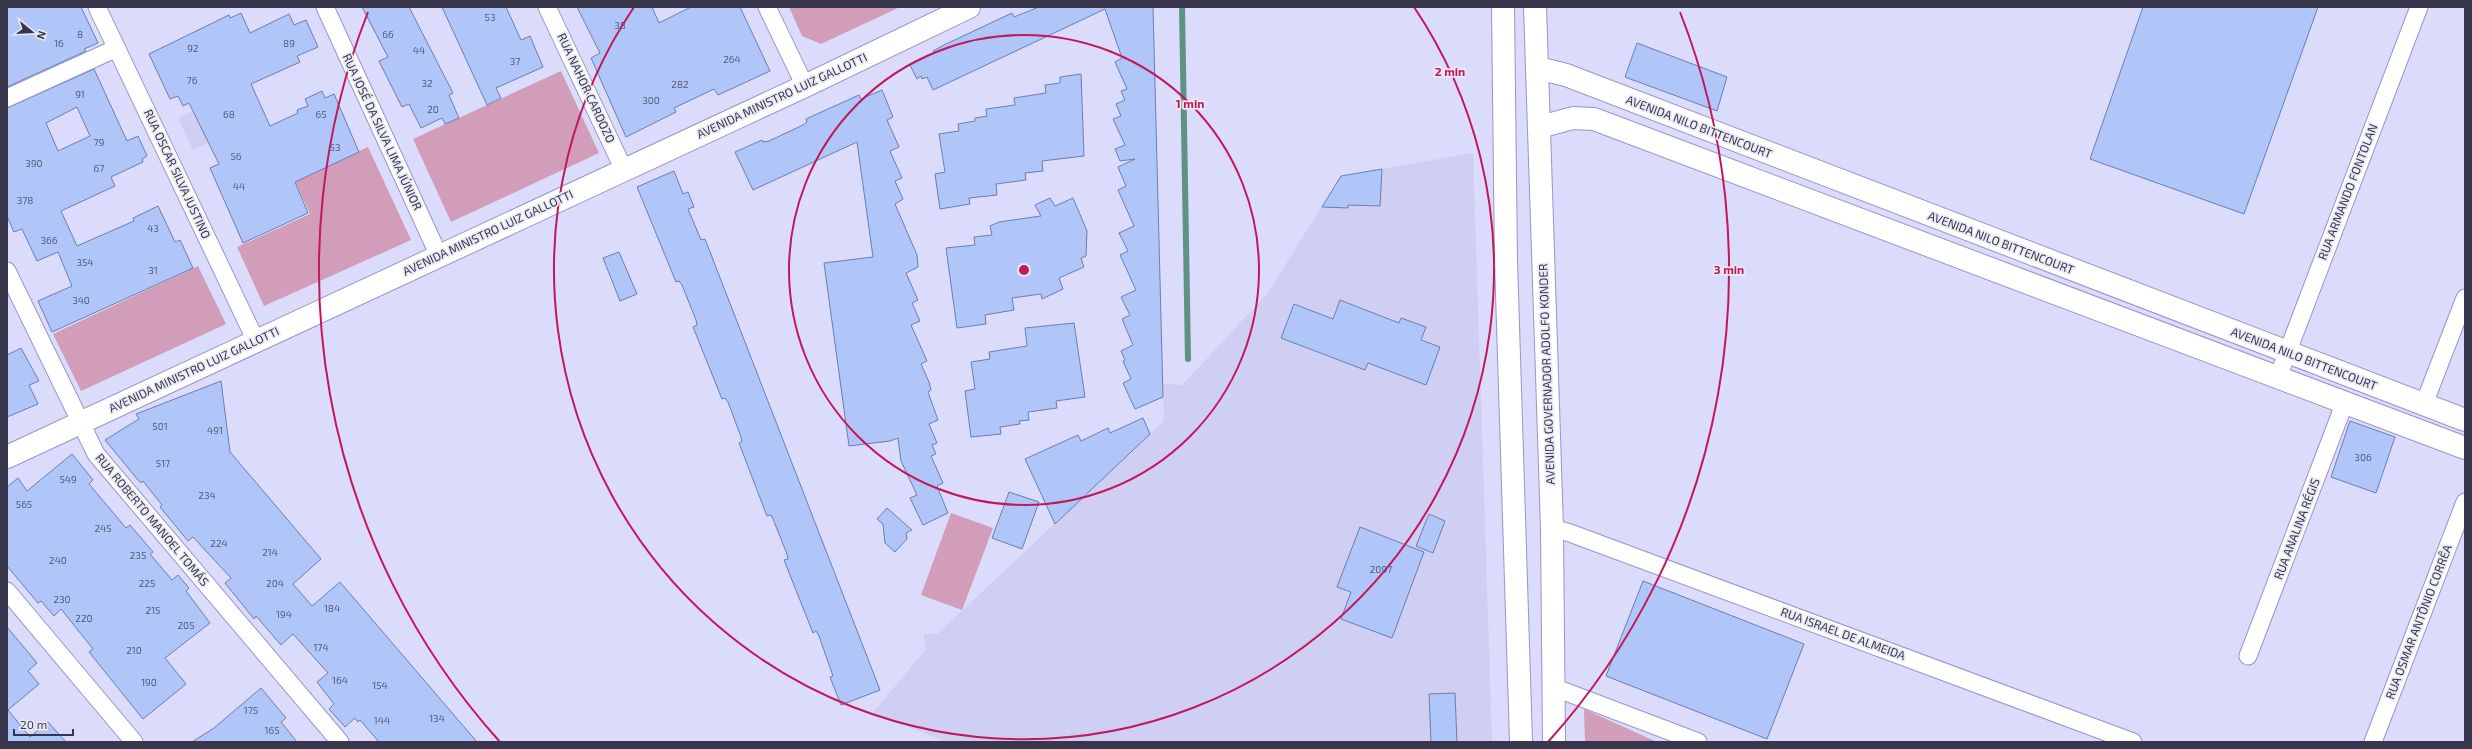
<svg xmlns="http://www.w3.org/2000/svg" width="2472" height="749" font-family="'Exo 2',sans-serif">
	<rect width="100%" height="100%" fill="#dbdbfc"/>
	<!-- built -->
	<path fill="#cfcef3" d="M251 84 266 117 193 150 178 118Z
		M1473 153 1492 742H948L872 714 926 649 924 634H937L1164 421 1163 384 1182 385 1267 294 1341 176Z"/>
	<!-- green -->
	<path fill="#d29db9" d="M789 7H900L821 44 802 36Z
		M561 71 599 153 451 222 413 139Z
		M368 147 411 240 264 306 237 247 310 214 295 181Z
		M198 266 226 324 81 391 53 334Z
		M951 513 993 528 962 610 921 595Z
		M1584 709 1657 742H1585Z"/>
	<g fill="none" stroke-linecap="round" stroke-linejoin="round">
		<!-- stream -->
		<path stroke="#5d9284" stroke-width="6" d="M1182 7 1188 359"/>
	</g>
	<!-- building -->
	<path fill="#b0c6f9" stroke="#6b7ead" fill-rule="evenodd" d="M7 7H81L98 43 84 49 86 51 7 87Z
		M362 7H409L453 93 449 95 459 118 445 124 442 118 421 128 409 104 402 107 379 61 388 57Z
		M442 7H506L521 40 530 36 543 67 496 88 501 98 487 105Z
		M577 7H652L659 23 691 7H740L770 71 718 95 714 89 674 108 676 112 626 137 591 58 600 53Z
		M1039 7H1153L1163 397 1135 409 1123 383 1131 379 1123 361 1125 360 1121 351 1133 345 1122 319 1130 315 1121 297 1136 290 1120 255 1128 251 1119 233 1134 226 1118 190 1126 186 1118 167 1135 159 1120 161 1115 149 1125 145 1113 119 1121 116 1116 104 1125 100 1121 91 1127 89 1115 62 1122 58 1105 9 933 90 927 77 922 79 921 76 917 79 910 65 934 53 933 51 944 45 1012 13 1014 17Z
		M2143 7H2318L2244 214 2090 159Z
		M241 13 250 33 289 14 294 25 306 20 318 47 297 56 300 62 251 84 270 126 298 113 297 110 308 106 305 99 322 91 325 98 334 94 359 152 295 182 308 213 243 243 210 168 219 164 189 103 183 106 178 96 170 99 149 54 229 15 230 18Z
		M1637 43 1727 77 1717 111 1625 77Z
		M94 69 127 141 138 136 147 156 142 159 143 162 111 177 115 186 61 211 77 246 134 221 133 218 158 206 175 242 180 240 193 268 52 332 38 301 72 286 58 252 37 261 22 229 14 232 7 216V108ZM77 107 90 136 58 151 46 123Z
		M1081 74 1084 156 1042 161 1043 171 1025 173 1026 180 996 184 997 195 969 198 970 204 940 209 935 174 945 172 939 134 959 131 958 124 975 121V118L987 116 986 109 1015 105 1014 98 1046 93 1045 85 1060 83V77Z
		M882 90 893 117 887 120 899 147 890 151 902 178 895 181 903 199 895 204 917 255 918 267 906 273 918 300 912 303 920 321 911 325 927 361 921 364 929 382 931 390 928 392 938 420 929 424 937 443 932 445 936 454 931 456 943 483 937 486 948 513 923 525 910 498 917 495 901 461 898 438 890 441 849 446 824 263 873 257 857 142 753 190 735 152 762 140 763 142 769 141 803 125 807 122 806 119 859 95 861 99Z
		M1382 169 1380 206 1348 205V208L1322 207 1341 176Z
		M674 171 683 194 688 192 694 207 688 209 701 240 705 239 880 690 841 705 830 677 833 676 819 636 816 631 813 633 784 560 788 559 787 554 773 519 771 515 767 516 739 443 742 442 741 437 728 402 725 398 722 399 693 327 697 325 696 320 682 285 679 281 676 282 637 187Z
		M1050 198 1055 206 1073 198 1087 231 1086 256 1081 258 1084 267 1059 278 1063 289 1042 299 1041 294 1012 298 1014 310 985 315 986 324 957 328 946 248 975 245 974 237 992 235 990 226 999 222 1041 216 1035 205Z
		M619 252 637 294 620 301 603 258Z
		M1340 300 1399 323 1401 318 1426 327 1421 340 1440 347 1426 385 1368 363 1365 370 1281 338 1294 304 1333 319Z
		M1074 323 1085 397 1056 401 1057 408 1028 412 1029 420 1019 421 1020 424 1000 427 1001 434 971 437 965 391 975 389 971 362 990 359 989 352 1027 346 1025 328Z
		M21 348 39 381 29 385 38 404 7 417V355Z
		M221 381 230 452 321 559 293 584 312 606 340 582 477 742H379L360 720 358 722 355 718 345 727 329 709 334 704 317 682 328 673 293 634 281 645 256 616 254 619 225 583 231 578 193 537 188 541 160 507 162 505 143 481 141 483 138 480 105 440 139 419 136 414Z
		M1143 418 1150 434 1055 524 1025 459 1078 435 1081 441 1108 428 1110 433Z
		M2350 421 2395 437 2376 493 2331 477Z
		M72 454 93 480 89 484 126 528 130 525 153 552 150 554 172 580 178 575 189 588 186 591 210 623 165 658 186 684 143 719 89 652 93 649 61 609 54 616 41 601 38 603 7 566V487L18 478 27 491Z
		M1009 492 1039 502 1022 549 992 538Z
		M887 508 912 530 906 533 907 539 895 552 885 543 883 524 877 519Z
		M1429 514 1445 521 1433 553 1416 546Z
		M1360 527 1424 552 1392 638 1341 619 1351 592 1337 587Z
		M1643 581 1804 644 1767 739 1606 676Z
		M7 627 37 663 28 671 39 684 8 710 30 737 48 722 66 742H7Z
		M261 688 286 718 281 722 297 742H192L214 728Z
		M1455 693 1457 742H1431L1429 694Z"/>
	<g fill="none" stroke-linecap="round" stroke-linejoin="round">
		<defs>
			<path id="street" d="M97 7 256 341
				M325 7 439 256
				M547 7 624 170
				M767 7 805 86
				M7 98 117 48
				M7 271 96 454 340 742
				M2278 377 2419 7
				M2424 404 2465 298
				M1552 528 1570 533 2133 742
				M7 591 134 742
				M2248 656 2345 402
				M1553 687 1698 742
				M2373 742 2465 502"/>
			<path id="secondary" d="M1538 68 1566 75 2465 420
				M1540 127 1573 118 1594 119 2465 448
				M7 457 805 86 969 7"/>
			<path id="primary" d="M1503 7 1506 261 1521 742
				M1535 7 1552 528 1554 742"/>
		</defs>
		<!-- street casing -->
		<use href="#street" stroke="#9895c9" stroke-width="19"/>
		<!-- secondary casing -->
		<use href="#secondary" stroke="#9895c9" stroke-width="24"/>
		<!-- primary casing -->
		<use href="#primary" stroke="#9895c9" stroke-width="24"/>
		<!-- street -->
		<use href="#street" stroke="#fff" stroke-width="17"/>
		<!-- secondary -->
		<use href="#secondary" stroke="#fff" stroke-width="22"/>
		<!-- primary -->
		<use href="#primary" stroke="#fff" stroke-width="22"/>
	</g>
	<!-- distance rings -->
	<g fill="none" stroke="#c2185b" stroke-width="2">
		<circle cx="1024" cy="270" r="235"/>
		<path d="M1414 7A470 470 0 1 1 634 7"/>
		<path d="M500 742A705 705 0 0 1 368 12M1680 12A705 705 0 0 1 1548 742"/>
	</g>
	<g text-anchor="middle" stroke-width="3.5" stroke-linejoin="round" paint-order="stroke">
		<!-- number labels -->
		<g font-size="10" fill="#555a77">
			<text x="490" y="21">53</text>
			<text x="620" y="29">38</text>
			<text x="80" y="38">8</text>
			<text x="388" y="38">66</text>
			<text x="59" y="47">16</text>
			<text x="289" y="47">89</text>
			<text x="193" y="52">92</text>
			<text x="419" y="54">44</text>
			<text x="732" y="63">264</text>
			<text x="515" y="65">37</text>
			<text x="192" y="84">76</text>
			<text x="427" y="87">32</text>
			<text x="680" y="88">282</text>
			<text x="80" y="98">91</text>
			<text x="651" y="104">300</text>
			<text x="433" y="113">20</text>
			<text x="229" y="118">68</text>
			<text x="321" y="118">65</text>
			<text x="99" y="146">79</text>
			<text x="335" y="151">53</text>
			<text x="236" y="160">56</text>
			<text x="34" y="167">390</text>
			<text x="99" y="172">67</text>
			<text x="239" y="190">44</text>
			<text x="25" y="204">378</text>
			<text x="153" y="232">43</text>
			<text x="49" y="244">366</text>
			<text x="85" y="266">354</text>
			<text x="153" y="274">31</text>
			<text x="81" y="304">340</text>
			<text x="160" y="430">501</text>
			<text x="215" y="434">491</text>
			<text x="2363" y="461">306</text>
			<text x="163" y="467">517</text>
			<text x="68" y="483">549</text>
			<text x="207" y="499">234</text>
			<text x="24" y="508">565</text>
			<text x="103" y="532">245</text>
			<text x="219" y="547">224</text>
			<text x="270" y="556">214</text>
			<text x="138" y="559">235</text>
			<text x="58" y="564">240</text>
			<text x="1381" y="573">2097</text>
			<text x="147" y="587">225</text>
			<text x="275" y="587">204</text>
			<text x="62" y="603">230</text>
			<text x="332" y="612">184</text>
			<text x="153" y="614">215</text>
			<text x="284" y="618">194</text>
			<text x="84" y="622">220</text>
			<text x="186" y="629">205</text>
			<text x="321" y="651">174</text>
			<text x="134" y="654">210</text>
			<text x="340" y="684">164</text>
			<text x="149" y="686">190</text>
			<text x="380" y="689">154</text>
			<text x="251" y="714">175</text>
			<text x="437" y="722">134</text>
			<text x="382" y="724">144</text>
			<text x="272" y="734">165</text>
		</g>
		<!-- street labels -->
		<g font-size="12" fill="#37364c" stroke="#eaeaf5">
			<text transform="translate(586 88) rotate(65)" y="4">RUA NAHOR CARDOZO</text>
			<text transform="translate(782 96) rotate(-25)" y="4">AVENIDA MINISTRO LUIZ GALLOTTI</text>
			<text transform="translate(1699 127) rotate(21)" y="4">AVENIDA NILO BITTENCOURT</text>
			<text transform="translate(382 132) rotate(65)" y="4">RUA JOSÉ DA SILVA LIMA JÚNIOR</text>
			<text transform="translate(177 174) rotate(65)" y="4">RUA OSCAR SILVA JUSTINO</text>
			<text transform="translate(2348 192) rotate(-69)" y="4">RUA ARMANDO FONTOLAN</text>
			<text transform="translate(488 233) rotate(-25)" y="4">AVENIDA MINISTRO LUIZ GALLOTTI</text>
			<text transform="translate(2001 243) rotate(21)" y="4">AVENIDA NILO BITTENCOURT</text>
			<text transform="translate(2304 359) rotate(21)" y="4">AVENIDA NILO BITTENCOURT</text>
			<text transform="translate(194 370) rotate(-25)" y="4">AVENIDA MINISTRO LUIZ GALLOTTI</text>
			<text transform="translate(1547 374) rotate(-92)" y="4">AVENIDA GOVERNADOR ADOLFO KONDER</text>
			<text transform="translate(152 520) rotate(50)" y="4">RUA ROBERTO MANOEL TOMÁS</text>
			<text transform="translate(2297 529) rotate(-69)" y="4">RUA ANALINA RÉGIS</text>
			<text transform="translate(2419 622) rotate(-69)" y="4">RUA OSMAR ANTÔNIO CORRÊA</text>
			<text transform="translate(1843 634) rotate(20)" y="4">RUA ISRAEL DE ALMEIDA</text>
		</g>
	</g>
	<circle cx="1024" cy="270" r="6" fill="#c2185b" stroke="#eaeaf5" stroke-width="2"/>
	<g font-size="12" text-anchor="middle" font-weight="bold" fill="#c2185b" stroke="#eaeaf5" stroke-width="3.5" stroke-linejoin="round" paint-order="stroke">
		<text x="1450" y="76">2 min</text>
		<text x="1190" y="108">1 min</text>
		<text x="1729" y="274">3 min</text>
	</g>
	<!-- border -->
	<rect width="2472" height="749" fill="none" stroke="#37364c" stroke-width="16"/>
	<!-- north arrow -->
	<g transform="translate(32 32) rotate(108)" stroke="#eaeaf5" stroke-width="3" paint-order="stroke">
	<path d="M0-3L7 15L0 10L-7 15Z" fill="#37364c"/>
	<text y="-6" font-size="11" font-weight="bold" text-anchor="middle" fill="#37364c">N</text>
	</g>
	<!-- scale -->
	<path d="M14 729v6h59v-6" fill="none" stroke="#37364c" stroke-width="2"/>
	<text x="20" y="729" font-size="12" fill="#37364c" stroke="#eaeaf5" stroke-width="3" paint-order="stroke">20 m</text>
</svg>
